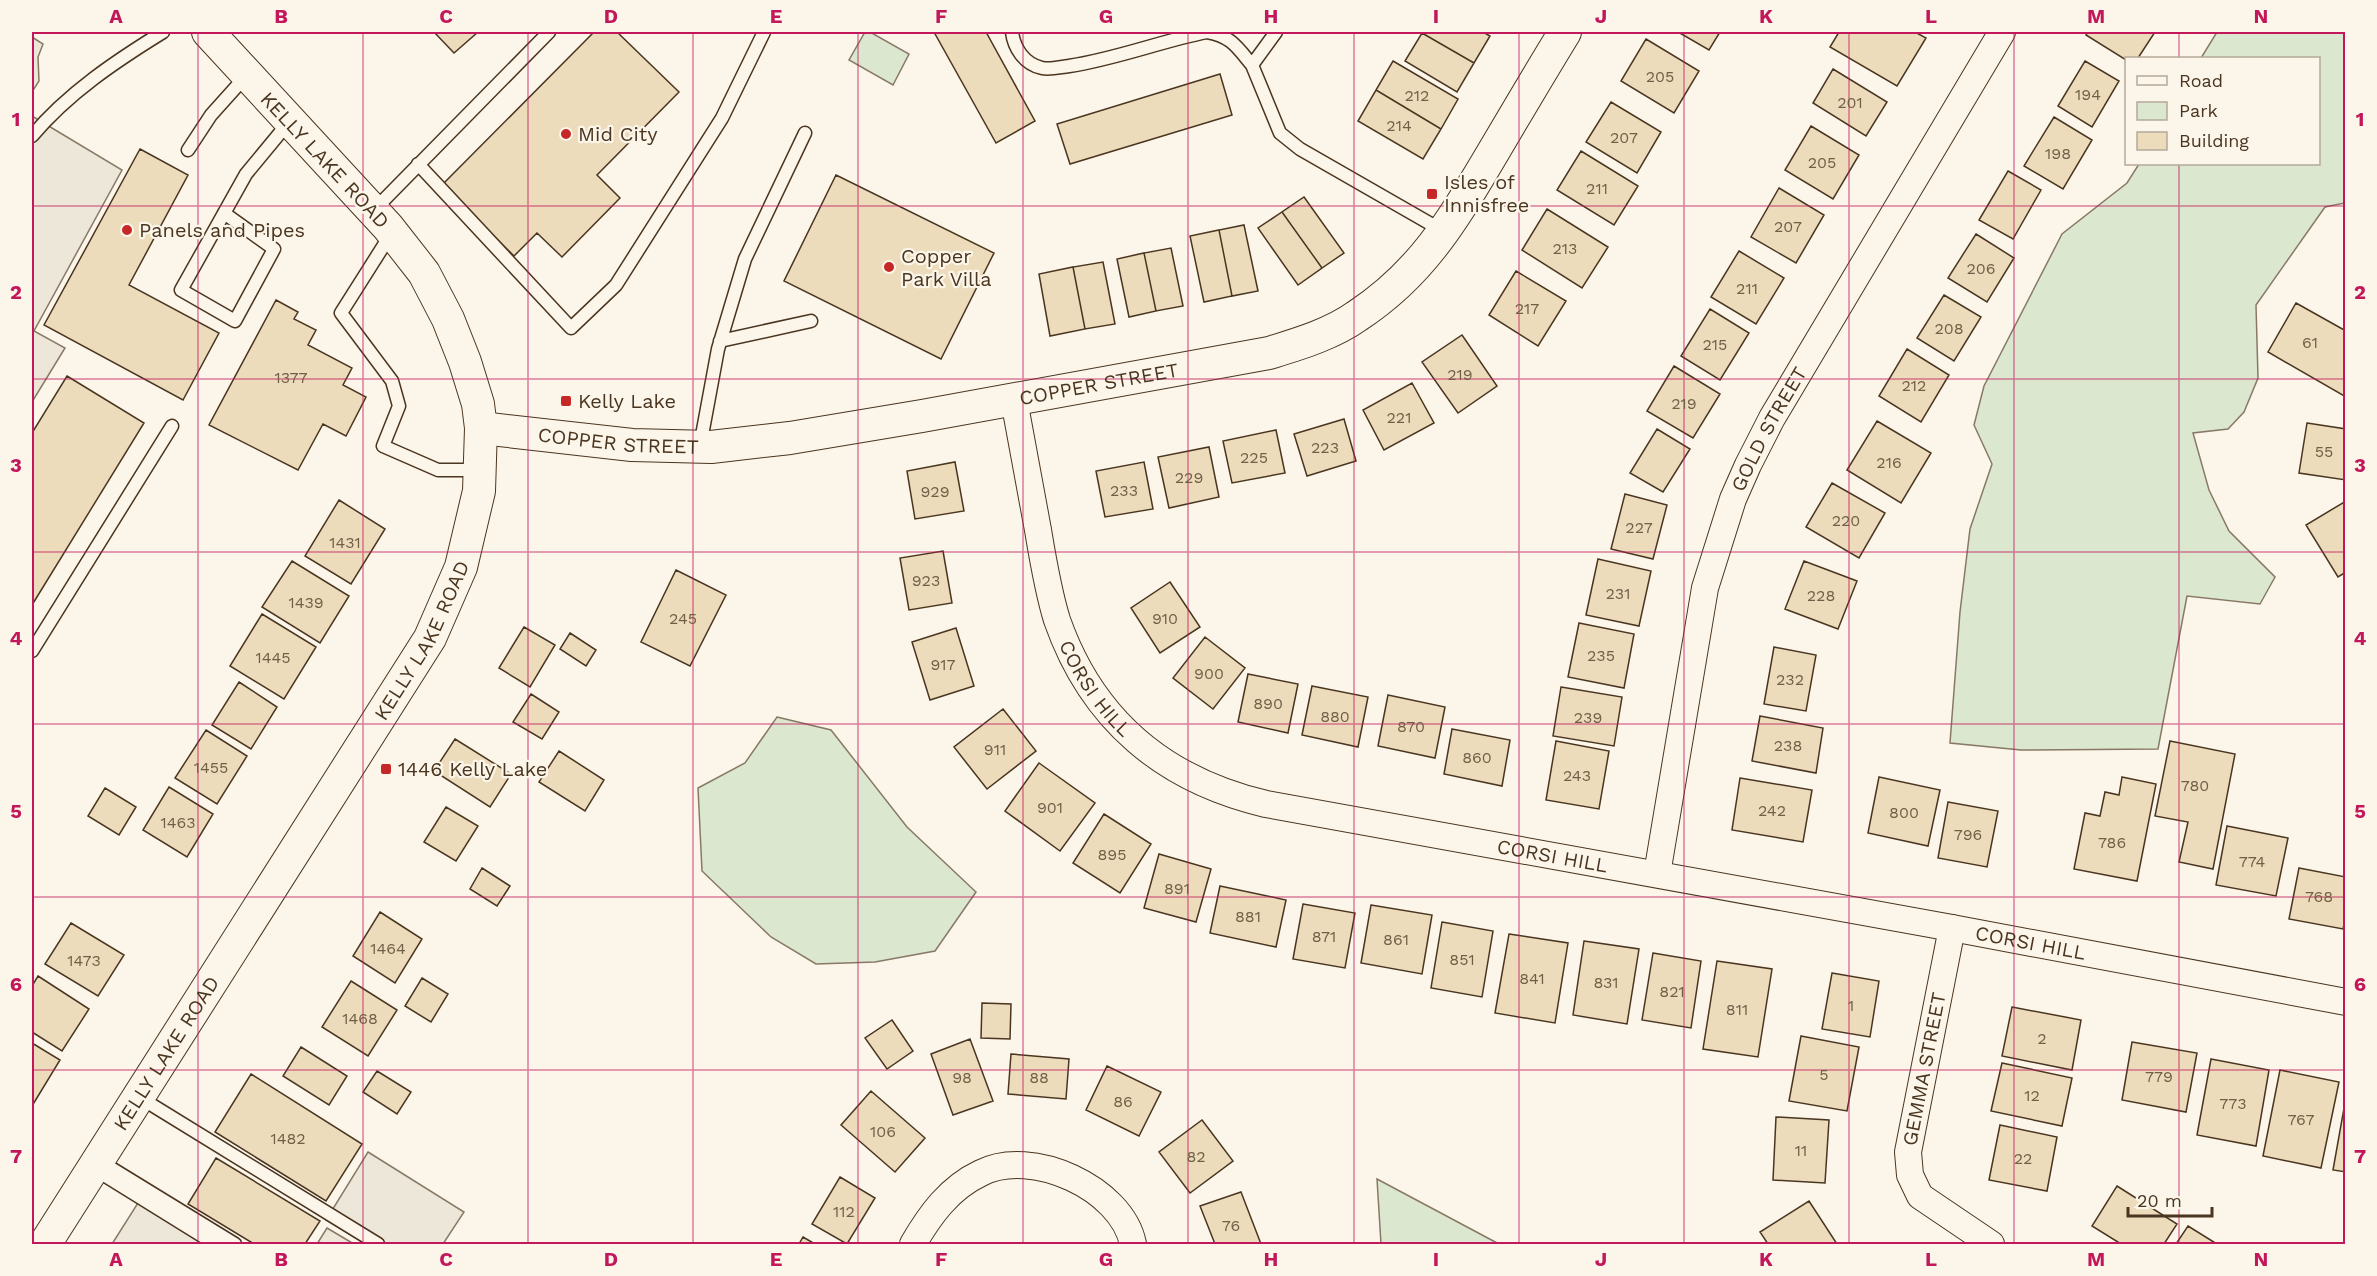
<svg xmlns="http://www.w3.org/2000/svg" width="2377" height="1276" font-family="'Work Sans',sans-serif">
	<rect width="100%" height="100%" fill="#fbf6e9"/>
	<!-- green -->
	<path fill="#dce7d0" stroke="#887966" stroke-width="1.5" d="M865 32H870L909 54 893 85 849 60Z
		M2217 32H2345V203L2325 207 2256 305 2258 378 2244 412 2228 429 2193 433 2209 490 2229 531 2275 577 2260 604 2187 596 2158 749 2021 750 1950 743 1960 612 1970 529 1992 464 1974 425 1984 386 2062 234 2127 183 2139 164H2318V58H2201Z
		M777 717 831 730 907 827 976 892 935 951 875 962 816 964 771 937 702 871 698 788 745 763Z
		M1377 1179 1499 1244H1381Z"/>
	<!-- parking -->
	<path fill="#ede7d9" stroke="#887966" stroke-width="1.5" d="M32 37 43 44 38 57 39 81 32 92Z
		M32 116 122 170 34 331 65 348 32 402Z
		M368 1152 464 1212 443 1244H366L326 1220Z
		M143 1195 208 1235 202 1244H112Z
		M327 1228 354 1244H317Z"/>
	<!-- building -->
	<path fill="#ecdcbc" stroke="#4a3520" stroke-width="1.5" d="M434 32H478L454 53Z
		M594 32H617L679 92 597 175 620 198 562 257 537 233 514 256 442 185Z
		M934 32H986L1035 121 996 143Z
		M1423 32H1483L1490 36 1474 63 1422 33Z
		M1678 32H1720L1709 50Z
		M1839 32H1915L1926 38 1897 86 1830 47Z
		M2088 32H2155L2138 58 2126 60 2086 35Z
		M1422 33 1474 63 1457 92 1405 61Z
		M1646 39 1699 71 1674 113 1621 81Z
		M1393 61 1458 99 1441 129 1376 90Z
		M2085 61 2119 81 2092 127 2058 106Z
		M1833 69 1887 102 1866 136 1813 103Z
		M1220 74 1232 115 1070 164 1057 124Z
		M1376 90 1441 129 1423 159 1358 121Z
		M1611 102 1661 132 1637 173 1586 142Z
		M2054 117 2092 140 2063 189 2024 166Z
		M1811 126 1859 155 1833 199 1785 170Z
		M140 149 188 175 129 285 219 333 183 400 44 325Z
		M1581 151 1638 186 1614 225 1557 190Z
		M2008 171 2041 190 2013 239 1979 220Z
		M836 175 994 253 941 359 784 281Z
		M1779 188 1824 215 1796 263 1751 237Z
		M1304 197 1344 253 1322 268 1282 212Z
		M1547 209 1608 247 1582 288 1522 250Z
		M1282 212 1322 268 1298 285 1258 228Z
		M1244 225 1258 291 1232 296 1219 230Z
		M1219 230 1232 296 1204 302 1190 236Z
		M1976 234 2014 258 1987 302 1948 278Z
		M1171 248 1183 306 1156 311 1144 253Z
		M1739 251 1784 278 1756 324 1711 297Z
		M1144 253 1156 311 1129 317 1117 259Z
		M1103 262 1115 324 1085 329 1073 267Z
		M1073 267 1085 329 1050 336 1039 274Z
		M1516 271 1566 301 1538 346 1489 315Z
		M1944 295 1981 317 1954 361 1917 338Z
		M276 300 298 312 294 319 316 330 308 345 352 368 343 385 366 397 346 436 323 424 298 470 209 425Z
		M2296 303 2346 331V397L2268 352Z
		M1710 309 1749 333 1720 380 1681 356Z
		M1462 335 1497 386 1458 413 1422 362Z
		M1907 349 1949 375 1921 422 1879 396Z
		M1674 366 1720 394 1693 438 1647 411Z
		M67 376 144 423 32 605V433Z
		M1412 383 1434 423 1384 450 1363 410Z
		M1344 419 1356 461 1307 476 1294 434Z
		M1877 421 1931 453 1901 503 1847 470Z
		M2307 423 2346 429V480L2299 473Z
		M1657 429 1690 449 1663 492 1630 473Z
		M1276 430 1285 473 1232 483 1223 441Z
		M1209 447 1219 497 1169 508 1158 457Z
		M955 462 964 511 915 519 907 471Z
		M1144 462 1153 509 1105 517 1096 471Z
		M1832 483 1885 513 1859 558 1806 527Z
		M1625 494 1667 505 1653 559 1611 549Z
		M339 500 385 529 351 584 305 556Z
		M2346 501V572L2338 577 2306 525Z
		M943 551 952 603 909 610 900 558Z
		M1598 559 1651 571 1639 626 1586 615Z
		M292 561 349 596 320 643 262 607Z
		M1804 561 1857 581 1838 629 1785 609Z
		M676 570 726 595 690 666 641 642Z
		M1170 582 1200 627 1160 653 1131 608Z
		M262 614 316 647 284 699 230 666Z
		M1579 623 1634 634 1624 688 1568 677Z
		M524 627 555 645 530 687 499 668Z
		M956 628 974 686 930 700 912 642Z
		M570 633 596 650 586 666 560 649Z
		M1205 637 1245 668 1213 709 1173 678Z
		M1774 647 1816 655 1806 711 1764 704Z
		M1248 674 1298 684 1288 733 1238 722Z
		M239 682 277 707 251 749 212 725Z
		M1312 686 1368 697 1358 747 1302 735Z
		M1561 687 1622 697 1614 746 1553 736Z
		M531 694 559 712 542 739 513 722Z
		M1388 695 1445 707 1435 758 1378 746Z
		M1003 709 1036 751 987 789 954 747Z
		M1760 716 1823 728 1816 773 1752 761Z
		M1452 729 1510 740 1502 786 1444 774Z
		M206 730 247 756 217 804 175 778Z
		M455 739 511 774 490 807 434 771Z
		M1556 741 1609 751 1599 809 1546 800Z
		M2170 741 2235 754 2213 869 2179 862 2188 822 2155 816Z
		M559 751 604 780 585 811 539 782Z
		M1039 763 1095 803 1060 851 1005 811Z
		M1879 777 1940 790 1928 846 1868 833Z
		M2122 777 2156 784 2137 881 2074 869 2085 813 2100 816 2105 792 2119 795Z
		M1740 778 1812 790 1803 842 1732 830Z
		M169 787 213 814 187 857 143 830Z
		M105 788 136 807 119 835 88 816Z
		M1948 802 1998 811 1987 867 1938 858Z
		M446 807 478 826 456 861 424 842Z
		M1104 814 1151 844 1120 893 1073 863Z
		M2227 826 2288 838 2276 896 2216 885Z
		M1159 854 1211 869 1196 922 1144 908Z
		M482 868 510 886 497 906 470 889Z
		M2299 868 2346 877V916L2343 929 2289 919Z
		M1220 886 1286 900 1276 947 1210 933Z
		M1303 904 1355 913 1345 968 1293 959Z
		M1371 905 1432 915 1422 974 1361 963Z
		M380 912 422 939 395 983 353 956Z
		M1442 922 1493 931 1482 997 1431 988Z
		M71 923 124 955 98 996 45 964Z
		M1509 934 1568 943 1555 1023 1495 1013Z
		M1584 941 1639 949 1627 1024 1573 1015Z
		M1653 953 1701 961 1691 1028 1642 1020Z
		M1717 961 1772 969 1758 1057 1703 1049Z
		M1832 973 1879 981 1870 1037 1822 1029Z
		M38 976 89 1009 62 1051 32 1032V986Z
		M422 978 448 994 431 1022 405 1006Z
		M351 981 397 1010 368 1056 322 1027Z
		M982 1003 1011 1004 1010 1039 981 1038Z
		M2012 1007 2081 1020 2072 1070 2002 1056Z
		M892 1020 913 1051 887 1069 865 1038Z
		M1801 1036 1859 1047 1847 1111 1789 1101Z
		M970 1039 993 1101 953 1115 931 1054Z
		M2132 1042 2197 1053 2186 1112 2122 1100Z
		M32 1043 60 1060 32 1106Z
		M301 1047 347 1076 329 1105 283 1076Z
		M1011 1054 1069 1059 1066 1099 1008 1094Z
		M2211 1059 2269 1070 2256 1146 2197 1135Z
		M2002 1063 2072 1078 2062 1126 1991 1111Z
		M1107 1066 1161 1092 1139 1136 1086 1110Z
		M2280 1070 2339 1082 2321 1168 2263 1156Z
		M377 1071 411 1092 397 1114 363 1092Z
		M251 1074 362 1144 326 1201 215 1132Z
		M871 1091 925 1138 895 1172 841 1125Z
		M2346 1097V1172L2333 1170Z
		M1776 1117 1829 1120 1825 1183 1773 1180Z
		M1202 1120 1233 1161 1190 1193 1159 1152Z
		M2000 1125 2057 1137 2047 1191 1989 1180Z
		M216 1158 320 1221 305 1244H254L188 1204Z
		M840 1177 875 1198 847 1244 812 1224Z
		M2117 1186 2177 1224 2164 1244H2121L2092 1226Z
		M1241 1192 1261 1244H1215L1200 1206Z
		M1809 1201 1837 1244H1768L1760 1232Z
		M2188 1226 2217 1244H2176Z
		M803 1237 815 1244H799Z"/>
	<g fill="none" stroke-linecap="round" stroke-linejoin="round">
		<defs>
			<path id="service" d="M1012 32C1014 48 1024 64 1042 68 1050 70 1060 67 1069 66 1116 59 1161 41 1207 32 1231 36 1237 47 1252 65L1276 32
				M1252 65 1280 133 1300 149 1443 231
				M32 136C68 93 116 61 163 32
				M188 150 211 115 246 76
				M418 164 571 328 616 285 722 118 764 32
				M374 210 549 32
				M224 213 274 249 235 321 181 290 246 174 289 122
				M391 234 341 313 392 381 399 406 383 446 438 470H479
				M720 341 811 321
				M700 446 718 349 745 259 805 133
				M32 651 172 426
				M139 1097 378 1244
				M98 1160 235 1244
				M94 1169 215 1244"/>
			<g id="minor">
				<path id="s1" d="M1014 400C1022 444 1030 487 1038 530 1043 560 1048 591 1057 620 1092 720 1164 780 1266 804L1952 928 2346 1002"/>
				<path id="s2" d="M1657 874 1705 588 1733 499 1748 465 1772 418 2002 32"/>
				<path d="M1952 928 1908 1152 1910 1175 1920 1196 1991 1244"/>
				<path d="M913 1244C930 1215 949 1188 981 1173 1031 1147 1122 1188 1133 1244"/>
			</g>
			<g id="tertiary">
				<path id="s3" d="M481 428 632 445 711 447 790 438 922 416 1269 353C1298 344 1332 334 1357 316 1424 272 1455 216 1495 149 1518 110 1541 71 1565 32"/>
				<path id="s4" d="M45 1244 430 638 461 567 479 491 481 428 478 404 465 362 448 319 424 273 388 227 208 32"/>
			</g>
		</defs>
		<!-- service casing -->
		<use href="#service" stroke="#4a3520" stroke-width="15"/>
		<!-- minor casing -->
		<use href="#minor" stroke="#4a3520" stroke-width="28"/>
		<!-- tertiary casing -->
		<use href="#tertiary" stroke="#4a3520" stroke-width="34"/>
		<!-- service -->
		<use href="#service" stroke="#fbf6e9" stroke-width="12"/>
		<!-- minor -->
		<use href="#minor" stroke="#fbf6e9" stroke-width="26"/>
		<!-- tertiary -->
		<use href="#tertiary" stroke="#fbf6e9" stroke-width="32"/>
	</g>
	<!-- grid -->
	<path fill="none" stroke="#c2185b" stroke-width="1.5" stroke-opacity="0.55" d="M198 32V1244M363 32V1244M528 32V1244M693 32V1244M858 32V1244M1023 32V1244M1188 32V1244M1354 32V1244M1519 32V1244M1684 32V1244M1849 32V1244M2014 32V1244M2179 32V58M2179 164V1244M32 206H2346M32 379H2346M32 552H2346M32 724H2346M32 897H2346M32 1070H2346"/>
	<!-- markers -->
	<g fill="#c62828" stroke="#fbf6e9" stroke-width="2">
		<circle cx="566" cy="134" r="6"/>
		<rect x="1426" y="188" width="12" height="12" rx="3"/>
		<circle cx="127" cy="230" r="6"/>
		<circle cx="889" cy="267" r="6"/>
		<rect x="560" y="395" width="12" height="12" rx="3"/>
		<rect x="380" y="763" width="12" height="12" rx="3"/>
	</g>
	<g text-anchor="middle" stroke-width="4.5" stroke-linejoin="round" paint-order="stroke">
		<!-- number labels -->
		<g font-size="16" fill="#725f47">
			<text x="1660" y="82">205</text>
			<text x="2088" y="100">194</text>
			<text x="1417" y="101">212</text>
			<text x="1850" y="108">201</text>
			<text x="1399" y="131">214</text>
			<text x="1624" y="143">207</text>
			<text x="2058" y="159">198</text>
			<text x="1822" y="168">205</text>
			<text x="1597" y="194">211</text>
			<text x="1788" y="232">207</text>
			<text x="1565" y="254">213</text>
			<text x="1981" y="274">206</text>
			<text x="1747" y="294">211</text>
			<text x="1527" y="314">217</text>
			<text x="1949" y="334">208</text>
			<text x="2310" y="348">61</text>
			<text x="1715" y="350">215</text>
			<text x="1460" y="380">219</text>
			<text x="291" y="383">1377</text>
			<text x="1914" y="391">212</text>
			<text x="1684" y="409">219</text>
			<text x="1399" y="423">221</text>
			<text x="1325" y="453">223</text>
			<text x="2324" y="457">55</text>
			<text x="1254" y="463">225</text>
			<text x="1889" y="468">216</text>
			<text x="1189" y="483">229</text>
			<text x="1124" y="496">233</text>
			<text x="935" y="497">929</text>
			<text x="1846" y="526">220</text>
			<text x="1639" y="533">227</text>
			<text x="345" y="548">1431</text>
			<text x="926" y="586">923</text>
			<text x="1618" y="599">231</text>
			<text x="1821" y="601">228</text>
			<text x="306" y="608">1439</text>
			<text x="683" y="624">245</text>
			<text x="1165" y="624">910</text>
			<text x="1601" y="661">235</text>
			<text x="273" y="663">1445</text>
			<text x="943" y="670">917</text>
			<text x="1209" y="679">900</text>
			<text x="1790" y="685">232</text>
			<text x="1268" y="709">890</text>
			<text x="1335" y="722">880</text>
			<text x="1588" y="723">239</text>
			<text x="1411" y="732">870</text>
			<text x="1788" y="751">238</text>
			<text x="995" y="755">911</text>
			<text x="1477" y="763">860</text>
			<text x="211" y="773">1455</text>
			<text x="1577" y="781">243</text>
			<text x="2195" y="791">780</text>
			<text x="1050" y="813">901</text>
			<text x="1772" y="816">242</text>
			<text x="1904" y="818">800</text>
			<text x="178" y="828">1463</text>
			<text x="1968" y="840">796</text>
			<text x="2112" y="848">786</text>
			<text x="1112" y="860">895</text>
			<text x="2252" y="867">774</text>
			<text x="1177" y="894">891</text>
			<text x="2319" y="902">768</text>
			<text x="1248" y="922">881</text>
			<text x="1324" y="942">871</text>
			<text x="1396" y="945">861</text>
			<text x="388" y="954">1464</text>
			<text x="1462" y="965">851</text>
			<text x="84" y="966">1473</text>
			<text x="1532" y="984">841</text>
			<text x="1606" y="988">831</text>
			<text x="1672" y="997">821</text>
			<text x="1851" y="1011">1</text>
			<text x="1737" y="1015">811</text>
			<text x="360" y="1024">1468</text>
			<text x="2042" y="1044">2</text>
			<text x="1824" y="1080">5</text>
			<text x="2159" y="1082">779</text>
			<text x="962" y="1083">98</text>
			<text x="1039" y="1083">88</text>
			<text x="2032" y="1101">12</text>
			<text x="1123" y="1107">86</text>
			<text x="2233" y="1109">773</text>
			<text x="2301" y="1125">767</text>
			<text x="883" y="1137">106</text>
			<text x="288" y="1144">1482</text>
			<text x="1801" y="1156">11</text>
			<text x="1196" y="1162">82</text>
			<text x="2023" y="1164">22</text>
			<text x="844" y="1217">112</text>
			<text x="1231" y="1231">76</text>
		</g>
		<!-- poi labels -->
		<g font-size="20" fill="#4a3520" stroke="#fbf6e9" text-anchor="start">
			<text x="578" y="141">Mid City</text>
			<text x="1444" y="189">Isles of<tspan x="1444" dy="23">Innisfree</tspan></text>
			<text x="139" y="237">Panels and Pipes</text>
			<text x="901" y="263">Copper<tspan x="901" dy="23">Park Villa</tspan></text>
			<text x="578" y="408">Kelly Lake</text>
			<text x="398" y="776">1446 Kelly Lake</text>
		</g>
		<!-- street labels -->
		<g font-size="20" fill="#4a3520" stroke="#fbf6e9">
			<text transform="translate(325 160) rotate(47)" y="7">KELLY LAKE ROAD</text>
			<text dy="7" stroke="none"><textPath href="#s3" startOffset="624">COPPER STREET</textPath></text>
			<text dy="7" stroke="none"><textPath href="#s2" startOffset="462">GOLD STREET</textPath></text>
			<text dy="7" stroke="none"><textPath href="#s3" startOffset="138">COPPER STREET</textPath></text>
			<text dy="7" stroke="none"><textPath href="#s4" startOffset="712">KELLY LAKE ROAD</textPath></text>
			<text dy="7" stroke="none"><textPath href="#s1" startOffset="303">CORSI HILL</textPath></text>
			<text dy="7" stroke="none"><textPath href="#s1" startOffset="807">CORSI HILL</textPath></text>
			<text dy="7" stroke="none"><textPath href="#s1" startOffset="1293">CORSI HILL</textPath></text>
			<text dy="7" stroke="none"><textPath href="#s4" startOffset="226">KELLY LAKE ROAD</textPath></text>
			<text transform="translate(1924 1069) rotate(-79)" y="7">GEMMA STREET</text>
		</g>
	</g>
	<!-- border -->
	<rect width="2377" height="1276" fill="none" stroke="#fbf6e9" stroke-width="66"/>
	<!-- legend -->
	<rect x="2125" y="57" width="195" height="108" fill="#fbf6e9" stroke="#b4a999" stroke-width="1.5"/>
	<rect x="2137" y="76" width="30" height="9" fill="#fbf6e9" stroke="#b4a999" stroke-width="1.5"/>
	<text x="2179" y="87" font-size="18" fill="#4a3520">Road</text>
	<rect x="2137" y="102" width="30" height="18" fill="#dce7d0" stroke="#b4a999" stroke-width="1.5"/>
	<text x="2179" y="117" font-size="18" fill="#4a3520">Park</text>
	<rect x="2137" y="132" width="30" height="18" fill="#ecdcbc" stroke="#b4a999" stroke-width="1.5"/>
	<text x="2179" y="147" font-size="18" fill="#4a3520">Building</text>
	<!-- scale -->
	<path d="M2128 1207v9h84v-9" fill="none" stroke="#4a3520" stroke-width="3"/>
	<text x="2137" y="1207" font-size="18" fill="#4a3520" stroke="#fbf6e9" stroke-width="4.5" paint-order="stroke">20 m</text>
	<rect x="33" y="33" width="2311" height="1210" fill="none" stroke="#c2185b" stroke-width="2"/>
	<g font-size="20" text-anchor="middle" font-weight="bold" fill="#c2185b">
		<text x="116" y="23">A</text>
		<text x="281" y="23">B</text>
		<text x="446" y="23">C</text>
		<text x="611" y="23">D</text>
		<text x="776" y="23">E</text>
		<text x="941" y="23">F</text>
		<text x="1106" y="23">G</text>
		<text x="1271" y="23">H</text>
		<text x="1436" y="23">I</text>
		<text x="1601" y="23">J</text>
		<text x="1766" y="23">K</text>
		<text x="1931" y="23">L</text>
		<text x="2096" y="23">M</text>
		<text x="2261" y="23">N</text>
		<text x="16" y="126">1</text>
		<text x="2360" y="126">1</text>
		<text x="16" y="299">2</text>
		<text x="2360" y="299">2</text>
		<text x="16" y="472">3</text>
		<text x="2360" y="472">3</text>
		<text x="16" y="645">4</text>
		<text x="2360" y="645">4</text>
		<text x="16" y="818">5</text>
		<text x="2360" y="818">5</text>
		<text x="16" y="991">6</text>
		<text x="2360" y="991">6</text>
		<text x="16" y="1163">7</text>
		<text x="2360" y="1163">7</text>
		<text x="116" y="1266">A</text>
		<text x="281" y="1266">B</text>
		<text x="446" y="1266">C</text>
		<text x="611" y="1266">D</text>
		<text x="776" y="1266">E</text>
		<text x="941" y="1266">F</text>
		<text x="1106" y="1266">G</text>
		<text x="1271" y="1266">H</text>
		<text x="1436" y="1266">I</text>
		<text x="1601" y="1266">J</text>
		<text x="1766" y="1266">K</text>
		<text x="1931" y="1266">L</text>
		<text x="2096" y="1266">M</text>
		<text x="2261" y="1266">N</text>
	</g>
</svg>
